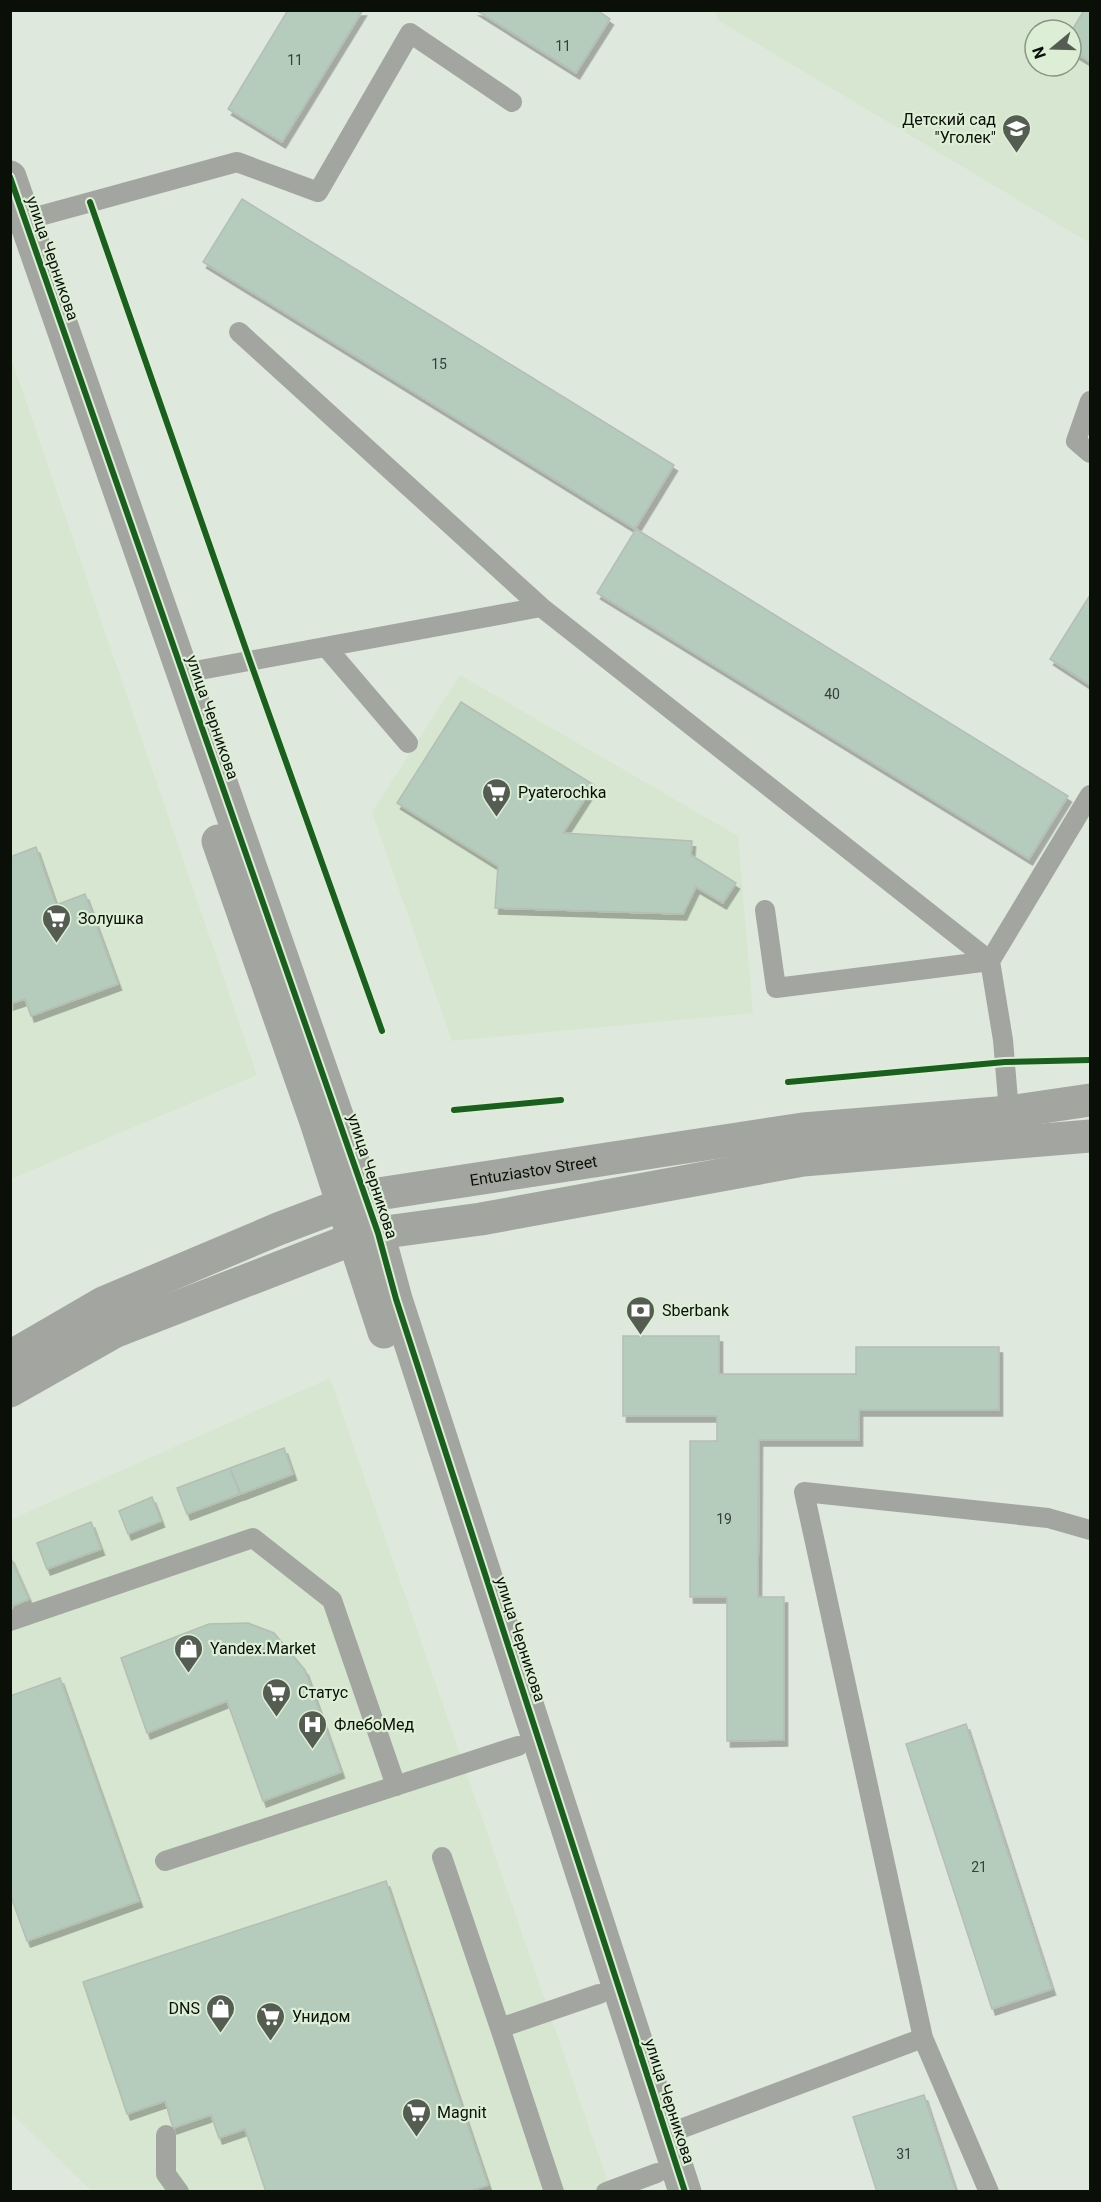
<svg xmlns="http://www.w3.org/2000/svg" width="1101" height="2202" font-family="Roboto,sans-serif">
	<defs>
		<filter id="shadow"><feDropShadow dx="3.5" dy="6" stdDeviation="0" flood-color="#0004"/></filter>
	</defs>
	<rect width="100%" height="100%" fill="#dfe8dc"/>
	<!-- built -->
	<path fill="#d7e6d0" fill-rule="evenodd" d="M716 11H1090V243L718 20ZM1035 30H1071V66H1035Z
		M10 355 257 1075 11 1179H10Z
		M460 675 738 836 753 1013 452 1041 372 812Z
		M330 1378 611 2191H92L11 2113 10 1520Z"/>
	<!-- building -->
	<path fill="#b5cbbc" stroke="#b4beb5" stroke-width="1.5" filter="url(#shadow)" d="M288 10H363L282 142 228 109Z
		M476 10H597L610 19 576 73Z
		M1084 10H1090V62L1071 50V32Z
		M242 199 674 465 635 529 203 262Z
		M636 529 1068 796 1029 859 597 593Z
		M1090 595V685L1050 659Z
		M461 702 594 785 563 833 692 841 691 855 736 883 723 903 696 887 683 914 495 908 498 866 397 803Z
		M36 847 56 905 85 894 118 984 31 1016 25 999 10 1004V857Z
		M623 1336H719V1374H856V1347H999V1410H859V1440H759L758 1597H784V1740L727 1741V1597H690V1441H717V1416H623Z
		M284 1448 293 1474 241 1494 230 1468Z
		M230 1468 240 1494 187 1514 177 1488Z
		M152 1497 161 1521 128 1534 119 1511Z
		M91 1522 101 1549 47 1569 37 1543Z
		M10 1556 29 1599 10 1607Z
		M248 1623 274 1633 305 1670 341 1772 263 1801 227 1701 147 1733 121 1658 209 1624Z
		M60 1678 139 1901 27 1941 10 1894V1696Z
		M966 1724 1052 1989 992 2009 906 1744Z
		M386 1881 488 2185 467 2192H266L245 2129 219 2138 211 2115 173 2128 165 2101 127 2114 83 1982Z
		M924 2095 956 2192H877L853 2117Z"/>
	<g fill="none" stroke-linecap="round" stroke-linejoin="round">
		<!-- service -->
		<path stroke="#a3a6a0" stroke-width="20" d="M25 220 237 162 318 192 410 33 512 102
			M239 332 541 607 990 961 1090 795
			M1090 401 1076 441 1090 453
			M326 647 408 743
			M184 673 541 607
			M765 910 776 988 990 961 1003 1040 1009 1112
			M10 1621 253 1538 332 1600 396 1786
			M442 1857 500 2028 599 1994
			M165 1861 518 1746
			M500 2028 554 2192
			M923 2038 989 2192
			M667 2134 923 2038 804 1492 1048 1518 1090 1530
			M166 2135V2174L179 2192
			M606 2192 657 2173"/>
		<!-- tertiary -->
		<g stroke="#a3a6a0" stroke-width="33">
			<path d="M10 177 378 1233 396 1299 685 2192"/>
			<path d="M218 841 315 1119 384 1332"/>
			<path id="s1" d="M10 1357 103 1303 278 1229 365 1196 803 1129 1009 1112 1090 1100"/>
			<path d="M10 1391 116 1331 353 1239 378 1233 481 1219 803 1160 1090 1136"/>
		</g>
		<defs>
			<path id="cycleway" d="M10 177 378 1233 396 1299 685 2192
				M90 202 250 661 382 1031
				M788 1082 1005 1062 1090 1060
				M454 1110 561 1100"/>
		</defs>
		<!-- cycleway casing -->
		<use href="#cycleway" stroke="#ddeed6" stroke-width="10"/>
		<!-- cycleway -->
		<use href="#cycleway" stroke="#1b5e20" stroke-width="6"/>
	</g>
	<!-- icons -->
	<defs>
		<symbol id="school-pin" viewBox="-11 -11 22 30"><path d="M0 17L-7.5 6A9.5 9.5 0 1 1 7.5 6Z" fill="#555c52" stroke="#ddeed6"/><path d="M0-5L7-2L0 1L-7-2ZM-4 1L0 2.5L4 1V4Q0 6-4 4Z" fill="#fff"/></symbol>
		<symbol id="supermarket-pin" viewBox="-11 -11 22 30"><path d="M0 17L-7.5 6A9.5 9.5 0 1 1 7.5 6Z" fill="#555c52" stroke="#ddeed6"/><path d="M-6-5.5h2.5l.6 2H6L4.5 2H-2.5L-4.4-4H-6ZM-1.5 3.2a1.3 1.3 0 1 0 .1 0ZM3 3.2a1.3 1.3 0 1 0 .1 0Z" fill="#fff"/></symbol>
		<symbol id="bank-pin" viewBox="-11 -11 22 30"><path d="M0 17L-7.5 6A9.5 9.5 0 1 1 7.5 6Z" fill="#555c52" stroke="#ddeed6"/><path d="M-6-4H6V4H-6ZM0-2.3a2.3 2.3 0 1 0 0 4.6a2.3 2.3 0 1 0 0-4.6Z" fill="#fff"/></symbol>
		<symbol id="shop-pin" viewBox="-11 -11 22 30"><path d="M0 17L-7.5 6A9.5 9.5 0 1 1 7.5 6Z" fill="#555c52" stroke="#ddeed6"/><path d="M-5-2.5h2.3a2.7 3.5 0 0 1 5.4 0H5L5.5 6h-11ZM-1.5-2.5h3a1.5 2.3 0 0 0-3 0Z" fill="#fff"/></symbol>
		<symbol id="hospital-pin" viewBox="-11 -11 22 30"><path d="M0 17L-7.5 6A9.5 9.5 0 1 1 7.5 6Z" fill="#555c52" stroke="#ddeed6"/><path d="M-5-5h3v3.5h4V-5h3V5h-3V1.5h-4V5h-3Z" fill="#fff"/></symbol>
	</defs>
	<g fill-rule="evenodd">
		<use href="#school-pin" x="1000" y="112" width="33" height="45"/>
		<use href="#supermarket-pin" x="480" y="776" width="33" height="45"/>
		<use href="#supermarket-pin" x="40" y="902" width="33" height="45"/>
		<use href="#bank-pin" x="624" y="1294" width="33" height="45"/>
		<use href="#shop-pin" x="172" y="1632" width="33" height="45"/>
		<use href="#supermarket-pin" x="260" y="1676" width="33" height="45"/>
		<use href="#hospital-pin" x="296" y="1708" width="33" height="45"/>
		<use href="#shop-pin" x="204" y="1992" width="33" height="45"/>
		<use href="#supermarket-pin" x="254" y="2000" width="33" height="45"/>
		<use href="#supermarket-pin" x="400" y="2096" width="33" height="45"/>
	</g>
	<g text-anchor="middle" stroke-width="4.5" stroke-linejoin="round" paint-order="stroke">
		<!-- number labels -->
		<g font-size="14" fill="#353f35">
			<text x="563" y="51">11</text>
			<text x="295" y="65">11</text>
			<text x="439" y="369">15</text>
			<text x="832" y="699">40</text>
			<text x="724" y="1524">19</text>
			<text x="979" y="1872">21</text>
			<text x="904" y="2159">31</text>
		</g>
		<!-- poi labels -->
		<g font-size="16" fill="#0a1008" stroke="#ddeed6" text-anchor="start">
			<text x="996" y="125" text-anchor="end">Детский сад<tspan x="996" dy="18">"Уголек"</tspan></text>
			<text x="518" y="798">Pyaterochka</text>
			<text x="78" y="924">Золушка</text>
			<text x="662" y="1316">Sberbank</text>
			<text x="210" y="1654">Yandex.Market</text>
			<text x="298" y="1698">Статус</text>
			<text x="334" y="1730">ФлебоМед</text>
			<text x="200" y="2014" text-anchor="end">DNS</text>
			<text x="292" y="2022">Унидом</text>
			<text x="437" y="2118">Magnit</text>
		</g>
		<!-- street labels -->
		<g font-size="16" fill="#0a1008" stroke="#ddeed6">
			<text transform="translate(53 258) rotate(71)" y="6">улица Черникова</text>
			<text transform="translate(213 717) rotate(71)" y="6">улица Черникова</text>
			<text dy="6" stroke="none"><textPath href="#s1" startOffset="561">Entuziastov Street</textPath></text>
			<text transform="translate(373 1176) rotate(72)" y="6">улица Черникова</text>
			<text transform="translate(521 1639) rotate(72)" y="6">улица Черникова</text>
			<text transform="translate(670 2101) rotate(72)" y="6">улица Черникова</text>
		</g>
	</g>
	<!-- border -->
	<rect width="1101" height="2202" fill="none" stroke="#0a1008" stroke-width="24"/>
	<!-- north arrow -->
	<g transform="translate(1053 48) rotate(251)"><circle r="28" fill="#ddeed6" stroke="#899584" stroke-width="1.5"/>
	<path d="M0-4.5L10 22L0 15L-10 22Z" fill="#555c52"/>
	<text y="-9" font-size="16" font-weight="bold" text-anchor="middle" fill="#0a1008">N</text>
	</g>
</svg>
